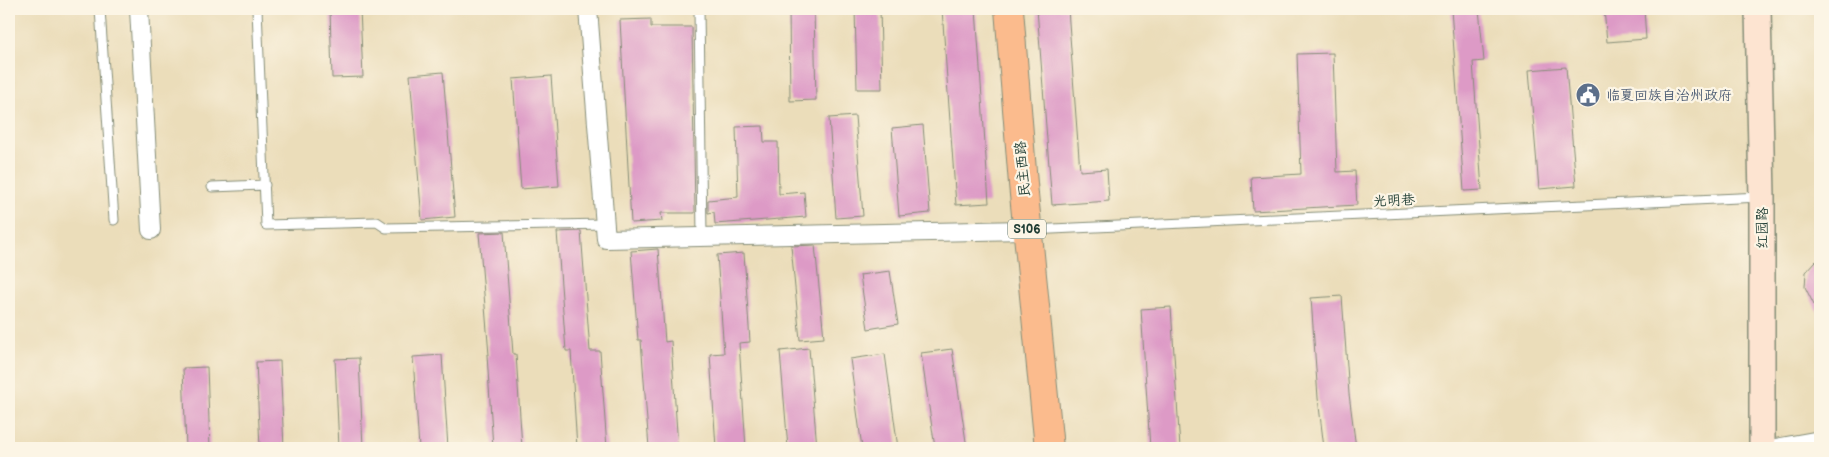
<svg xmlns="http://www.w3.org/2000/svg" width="1829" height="457" font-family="'Balsamiq Sans','LXGW WenKai TC',sans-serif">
	<rect width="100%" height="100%" fill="#fcf5e5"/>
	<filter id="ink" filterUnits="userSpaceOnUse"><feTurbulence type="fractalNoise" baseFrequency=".02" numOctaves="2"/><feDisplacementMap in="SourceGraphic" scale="10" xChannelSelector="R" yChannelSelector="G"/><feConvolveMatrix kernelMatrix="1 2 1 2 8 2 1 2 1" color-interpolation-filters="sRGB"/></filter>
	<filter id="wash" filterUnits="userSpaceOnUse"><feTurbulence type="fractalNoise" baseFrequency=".0096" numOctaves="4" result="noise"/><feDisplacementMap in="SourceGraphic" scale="20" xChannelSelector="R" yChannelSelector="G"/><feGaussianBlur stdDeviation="1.12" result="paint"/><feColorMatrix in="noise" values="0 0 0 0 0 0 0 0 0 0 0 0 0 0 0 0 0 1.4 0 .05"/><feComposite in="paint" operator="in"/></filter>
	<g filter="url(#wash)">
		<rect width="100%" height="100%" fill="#ebddba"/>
		<g id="blocks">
			<!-- building -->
			<path fill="#dd9ac6" d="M330 9H360L363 77 332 78Z
				M789 9H814L816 100 790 101Z
				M855 9H880L882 89H857Z
				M942 9H976L989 203 956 205Z
				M1037 9H1068L1080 171 1107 169 1109 201 1052 205Z
				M1451 9H1479L1484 61 1473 62 1482 190 1464 191Z
				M1604 9H1644L1646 39 1607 42Z
				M651 19V27H692L695 213H661L662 221 631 223 620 20Z
				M1333 53 1337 172 1355 171 1357 205 1253 211 1251 177 1301 174 1297 54Z
				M1566 67 1576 186 1539 189 1529 70Z
				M443 72 455 217 422 220 410 75Z
				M551 76 559 186 521 189 513 79Z
				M855 116 863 216 836 218 829 118Z
				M923 125 930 213 899 216 892 128Z
				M763 126 764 142H778L779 194 804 192 806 217 715 224 714 212 708 213V200L738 197 736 127Z
				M581 231 590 351H600L607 448H577L571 351H566L557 232Z
				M504 232 513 354H516L522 448H493L487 355H489L479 233Z
				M815 245 824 338 800 340 791 246Z
				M658 249 665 342 671 341 678 448H649L641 340H638L631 251Z
				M744 253 750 342 739 343 746 448H716L710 354 724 353 717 255Z
				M1816 261 1820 268V317L1805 287 1806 272Z
				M890 271 898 324 868 329 860 275Z
				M1342 296 1349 394 1356 448H1324L1318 398 1311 298Z
				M1171 307 1180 448H1150L1141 309Z
				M809 348 817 448H788L780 351Z
				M952 349 967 448H935L921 353Z
				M885 354 898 448H862L850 359Z
				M442 355 448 448H419L413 357Z
				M359 358 363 448H339L335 359Z
				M280 361 284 448H260L256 362Z
				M207 367 210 448H186L183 368Z"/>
		</g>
	</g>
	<g filter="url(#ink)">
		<use href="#blocks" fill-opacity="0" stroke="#858d77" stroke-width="1"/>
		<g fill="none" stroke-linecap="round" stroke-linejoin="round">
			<defs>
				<path id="lane" d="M100 9 114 220
					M257 9 266 225 377 222 386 228 605 224
					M699 9 702 237
					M212 187 265 185
					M1030 230 1761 197"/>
				<path id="street" d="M139 9 151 230
					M588 9 606 239 1027 230
					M1775 448 1820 440"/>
				<path id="secondary" d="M1758 9 1762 197V448"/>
				<path id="primary" d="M1009 9 1023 184 1049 448"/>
			</defs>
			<!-- lane casing -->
			<use href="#lane" stroke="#858d77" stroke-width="11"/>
			<!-- street casing -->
			<use href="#street" stroke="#858d77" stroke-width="20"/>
			<!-- secondary casing -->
			<use href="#secondary" stroke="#858d77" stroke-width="28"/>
			<!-- primary casing -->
			<use href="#primary" stroke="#858d77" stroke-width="30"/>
			<!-- lane -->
			<use href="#lane" stroke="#fff" stroke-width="9"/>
			<!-- street -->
			<use href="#street" stroke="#fff" stroke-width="18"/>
			<!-- secondary -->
			<use href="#secondary" stroke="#fde4d1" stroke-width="25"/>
			<!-- primary -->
			<use href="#primary" stroke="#fbbb8d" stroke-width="28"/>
		</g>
	</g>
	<!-- icons -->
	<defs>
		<symbol id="civic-disc" viewBox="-11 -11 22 22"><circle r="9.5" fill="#5c6f8a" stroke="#fcf5e5"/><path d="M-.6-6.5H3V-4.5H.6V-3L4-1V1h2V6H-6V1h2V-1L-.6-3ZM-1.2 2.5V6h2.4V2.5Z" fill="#fff"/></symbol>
	</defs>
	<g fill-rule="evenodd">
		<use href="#civic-disc" x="1574" y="81" width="28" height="28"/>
	</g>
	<g text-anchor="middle" stroke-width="4.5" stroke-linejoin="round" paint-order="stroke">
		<!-- shield labels -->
		<rect fill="#fcf5e5" stroke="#617469" stroke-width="1" x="1008" y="219.5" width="38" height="19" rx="4"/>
		<g font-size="12" font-weight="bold" fill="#1f3d34">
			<text x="1027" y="233">S106</text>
		</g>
		<!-- service labels -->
		<g font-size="14" fill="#4e5e75" stroke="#fcf5e5" text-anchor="start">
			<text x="1606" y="100">临夏回族自治州政府</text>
		</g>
		<!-- street labels -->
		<g font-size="14" fill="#1f3d34" stroke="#fcf5e5">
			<text transform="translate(1022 169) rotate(-95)" y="5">民主西路</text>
			<text transform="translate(1394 200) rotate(-3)" y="5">光明巷</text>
			<text transform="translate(1762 228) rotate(-90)" y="5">红园路</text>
		</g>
	</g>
	<!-- margin -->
	<rect width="1829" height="457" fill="none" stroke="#fcf5e5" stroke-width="30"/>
</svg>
